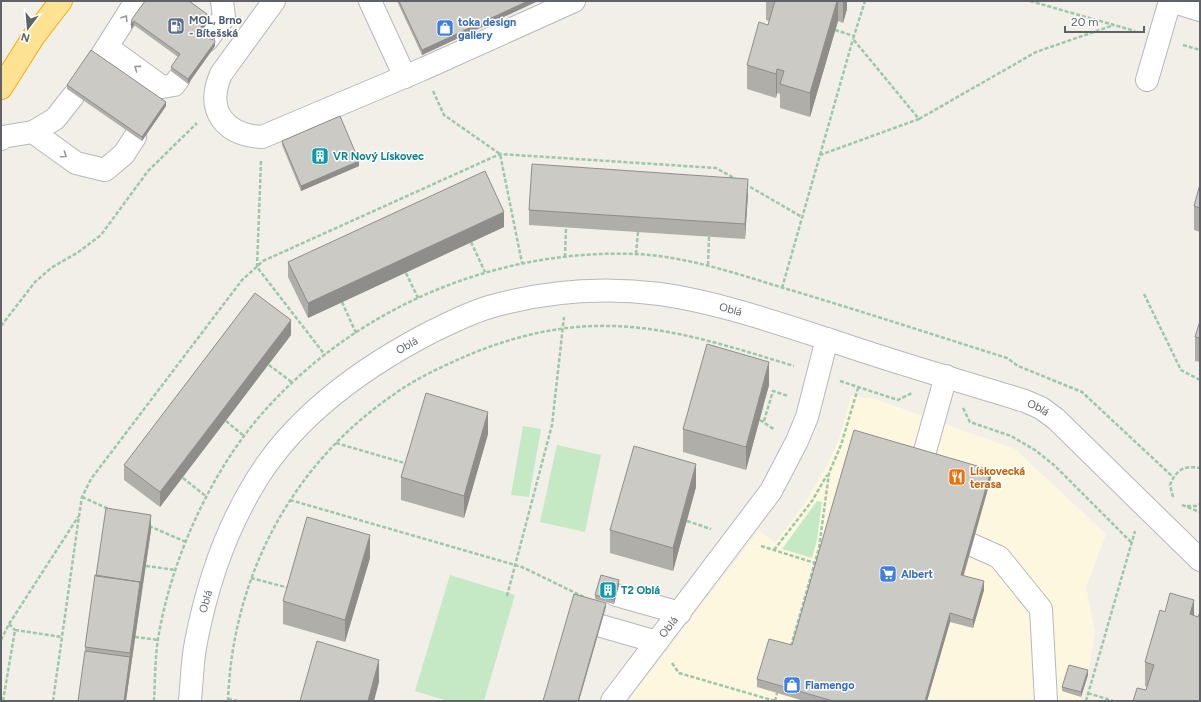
<svg xmlns="http://www.w3.org/2000/svg" width="1201" height="702" font-family="Figtree,sans-serif">
	<rect width="100%" height="100%" fill="#f1efe8"/>
	<!-- commercial -->
	<path fill="#fef7e0" d="M851 396 875 399 1015 449 1106 534 1086 587 1095 632 1088 675 1080 701H628L759 530 775 543 807 500 831 457 839 439Z"/>
	<!-- green -->
	<path fill="#c5e8c5" d="M523 426 541 429 529 497 511 495Z
		M557 445 601 455 585 532 540 522Z
		M817 501 822 502 817 540 812 558 782 549Z
		M450 575 515 595 484 701H448L415 691Z"/>
	<g fill="none" stroke-linecap="round" stroke-linejoin="round">
		<defs>
			<g id="minor">
				<path d="M274 1 221 74C205 111 225 135 262 137L423 69 574 1"/>
				<path d="M370 1 405 77"/>
				<path d="M1171 1 1200 10"/>
				<path d="M207 40 224 17 222 1"/>
				<path d="M107 47 162 87 174 85 179 78"/>
				<path d="M100 58 136 1"/>
				<path d="M1147 80 1170 1"/>
				<path d="M33 132 76 163 105 170 124 154 135 137"/>
				<path d="M1 139 2 137 33 132 55 119 74 95"/>
				<path d="M923 458 946 376"/>
				<path d="M972 545 999 557 1041 609 1046 701"/>
				<path d="M616 595 680 613"/>
				<path d="M601 626 657 642"/>
				<path id="s1" d="M190 701C192 681 192 661 196 642 206 590 224 535 251 489 291 418 363 367 433 331 452 322 473 311 493 306 547 291 604 287 660 294 717 302 778 323 833 341 896 363 961 381 1025 401L1041 408 1056 419 1200 560"/>
				<path id="s2" d="M612 701 771 491 797 441 807 417 827 339"/>
			</g>
			<path id="highway" d="M1 88 34 36 61 1"/>
		</defs>
		<!-- minor casing -->
		<use href="#minor" stroke="#b5b8bc" stroke-width="24"/>
		<!-- highway casing -->
		<use href="#highway" stroke="#f9ab00" stroke-width="24"/>
		<!-- path -->
		<path stroke="#9cc7a9" stroke-width="2.5" stroke-dasharray="4 2" stroke-linecap="butt" d="M1030 1 1135 31
			M835 30 854 36
			M1183 45 1200 50
			M433 91 444 115 500 154 522 263
			M919 119 1036 52 1114 25
			M820 155 853 39
			M261 161 257 267 325 355
			M745 184 802 217
			M471 242 485 272
			M636 254 638 232
			M565 257 566 227
			M708 265 709 237
			M406 273 418 298
			M782 288 820 155 919 119 853 39 865 1
			M1144 294 1181 370 1200 380
			M342 302 356 333
			M1 326 35 282 51 268 77 253 101 235 148 171 197 123
			M269 365 293 383
			M840 381 898 400 912 393
			M963 408 970 422 1011 436 1035 450 1054 465 1132 543
			M760 420 775 430
			M226 421 244 436
			M764 421 773 391 788 396
			M336 443 408 464
			M183 478 207 497
			M82 497 111 510
			M1173 497 1170 485C1176 470 1184 465 1200 468
			M290 500 522 567 586 598
			M1182 505 1200 512
			M1187 506H1197L1200 504
			M687 521 711 529
			M149 526 186 542
			M761 546 815 563
			M774 550 812 501 827 475
			M146 566 176 570
			M251 578 289 588
			M507 596 552 425 564 317
			M9 624 15 630
			M135 637 158 640
			M1 640 9 624 78 517
			M791 646 819 548 829 473 841 445 858 388
			M672 663 679 673 775 701
			M1088 693 1113 701
			M228 699 238 701
			M3 701 15 630 62 637
			M53 701 79 516 82 497 91 479 242 280 263 261 500 154 716 168 736 179
			M154 701C155 681 155 659 158 639 171 559 212 468 267 408 360 306 497 249 634 254 687 256 737 274 787 289 861 311 934 335 1007 358L1018 366 1082 392 1173 477
			M228 701C232 578 291 465 393 395 415 379 441 367 466 356 506 339 550 327 595 326 664 324 728 346 794 366
			M775 701 777 693
			M1086 701 1135 531"/>
		<!-- minor -->
		<use href="#minor" stroke="#fff" stroke-width="22"/>
		<!-- highway -->
		<use href="#highway" stroke="#fde293" stroke-width="22"/>
	</g>
	<!-- wall -->
	<path fill="#afaea9" d="M397 1H538L422 55Z
		M766 1H847V9L843 23 838 21 810 117 780 108V94L777 93 776 98 747 89V65L768 25 769 21 766 20Z
		M132 19 208 22 201 32 215 46 188 84 171 71V67L178 57 134 25 131 29Z
		M67 85 166 106 142 141 67 89Z
		M282 141 359 166 301 191 282 145Z
		M1200 184V232L1194 230V206Z
		M748 194 745 239 529 225V210Z
		M504 227 308 318 288 277V262Z
		M1200 321V362L1195 361V337Z
		M291 335 160 507 124 480V465Z
		M769 385 746 470 683 452V429Z
		M488 434 464 518 401 500V477Z
		M991 478 964 575 984 590 973 628 950 622 927 701H804L757 687V679L792 645Z
		M696 487 673 571 610 553V530Z
		M151 530 126 701 85 651V647L96 576Z
		M370 558 345 642 283 624V601Z
		M619 585 614 604 595 599V595Z
		M1165 612 1194 615 1200 701 1146 690 1147 687 1145 686V662Z
		M1088 675 1081 697 1062 691V687Z"/>
	<!-- shaded-wall -->
	<path fill="#8f8d8a" d="M528 1H538L422 55V50Z
		M837 1H838V21L810 117V93Z
		M843 1H847V9L843 23Z
		M208 18V22L199 35V30Z
		M134 21V25L131 29V25Z
		M215 42V46L188 84V79Z
		M777 69V93L776 98V74Z
		M166 102V106L142 141V137Z
		M359 161V166L301 191V186Z
		M748 179V194L745 239V224Z
		M504 212V227L308 318V303Z
		M291 320V335L160 507V492Z
		M769 362V385L746 470V447Z
		M488 412V434L464 518V496Z
		M696 464V487L673 571V548Z
		M991 470V478L961 583V575Z
		M151 515V530L130 672 126 701H124L140 582Z
		M370 535V558L345 642V620Z
		M619 580V585L614 604V600Z
		M984 581V590L973 628V620Z
		M1194 600V624L1190 614Z
		M606 603V607L579 701H578Z
		M950 613V622L927 701H925Z
		M379 660V682L374 701H368Z
		M1088 670V675L1081 697V692Z"/>
	<!-- building -->
	<path fill="#cccac5" stroke="#8f8d8a" d="M145 1H189L207 14 208 18 199 30 212 40 214 38 215 42 188 79 171 67 180 54 134 21 131 25 132 19Z
		M399 1H528L422 50Z
		M775 1H837L810 93 780 84 784 71 777 69 776 74 747 65 759 22 768 25Z
		M91 50 166 102 142 137 67 85Z
		M340 116 359 161 301 186 282 141Z
		M532 164 748 179 745 224 529 210Z
		M485 171 504 212 308 303 288 262Z
		M1200 184V208L1194 206Z
		M255 293 291 320 160 492 124 465Z
		M1200 321V338L1195 337Z
		M707 344 769 362 746 447 683 429Z
		M426 393 488 412 464 496 401 477Z
		M854 430 991 470 961 575 984 581 973 620 950 613 925 701H833L757 679 769 639 792 645Z
		M634 446 696 464 673 548 610 530Z
		M106 508 151 515 140 586V582L96 576Z
		M307 517 370 535 345 620 283 601Z
		M95 575 140 582 130 653 85 647Z
		M601 575 619 580 614 600 595 595Z
		M1170 593 1194 600 1190 614 1198 617 1200 612V701H1133L1137 688 1146 690 1154 665 1145 662 1160 610 1165 612Z
		M574 594 606 603 578 701H543Z
		M317 641 379 660 368 701H300Z
		M85 651 130 657 124 701H78Z
		M1069 665 1088 670 1081 692 1062 687Z"/>
	<!-- one-way arrows -->
	<defs><path id="oneway-chevron" d="M-2-3.5L2.5 0L-2 3.5" fill="none" stroke-width="1.6" stroke-linecap="round" stroke-linejoin="round"/></defs>
	<g stroke="#979a9d">
		<use href="#oneway-chevron" transform="translate(125 18) rotate(-58)"/>
		<use href="#oneway-chevron" transform="translate(137 68) rotate(-144)"/>
		<use href="#oneway-chevron" transform="translate(64 155) rotate(35)"/>
	</g>
	<!-- icons -->
	<defs>
		<symbol id="fuel-square" viewBox="-11 -11 22 22"><rect x="-9" y="-9" width="18" height="18" rx="4" fill="#5c6f8a" stroke="#fff"/><path d="M-5.5-6h7V0h2V4h1.3V-2.5L3-4.5l.8-.8L6-3V5H2.5V1h-1V6h-7ZM-4.2-4.7v3.2H.2V-4.7Z" fill="#fff"/></symbol>
		<symbol id="shop-square" viewBox="-11 -11 22 22"><rect x="-9" y="-9" width="18" height="18" rx="4" fill="#3f7fe0" stroke="#fff"/><path d="M-5-2.5h2.3a2.7 3.5 0 0 1 5.4 0H5L5.5 6h-11ZM-1.5-2.5h3a1.5 2.3 0 0 0-3 0Z" fill="#fff"/></symbol>
		<symbol id="building-square" viewBox="-11 -11 22 22"><rect x="-9" y="-9" width="18" height="18" rx="4" fill="#0f9aa8" stroke="#fff"/><path d="M-4-6H4V6H1V3H-1V6H-4ZM-2.5-4.3h1.7v1.8h-1.7ZM.8-4.3h1.7v1.8H.8ZM-2.5-1h1.7V.8h-1.7ZM.8-1h1.7V.8H.8Z" fill="#fff"/></symbol>
		<symbol id="restaurant-square" viewBox="-11 -11 22 22"><rect x="-9" y="-9" width="18" height="18" rx="4" fill="#e8710a" stroke="#fff"/><path d="M-5-6h1v4h1v-4h1v4h1v-4h1v5L-1.5 .5V6h-2V.5L-5-1ZM5-6V6H3V1.5H1.5Q1.5-4 5-6Z" fill="#fff"/></symbol>
		<symbol id="supermarket-square" viewBox="-11 -11 22 22"><rect x="-9" y="-9" width="18" height="18" rx="4" fill="#3f7fe0" stroke="#fff"/><path d="M-6-5.5h2.5l.6 2H6L4.5 2H-2.5L-4.4-4H-6ZM-1.5 3.2a1.3 1.3 0 1 0 .1 0ZM3 3.2a1.3 1.3 0 1 0 .1 0Z" fill="#fff"/></symbol>
	</defs>
	<g fill-rule="evenodd">
		<use href="#fuel-square" x="166" y="16" width="20" height="20"/>
		<use href="#shop-square" x="435" y="18" width="20" height="20"/>
		<use href="#building-square" x="310" y="146" width="20" height="20"/>
		<use href="#restaurant-square" x="947" y="467" width="20" height="20"/>
		<use href="#supermarket-square" x="878" y="564" width="20" height="20"/>
		<use href="#building-square" x="598" y="580" width="20" height="20"/>
		<use href="#shop-square" x="782" y="675" width="20" height="20"/>
	</g>
	<g text-anchor="middle" stroke-width="3" stroke-linejoin="round" paint-order="stroke">
		<!-- service labels -->
		<g font-size="11" font-weight="bold" fill="#4e5e75" stroke="#fff" text-anchor="start">
			<text x="189" y="24">MOL, Brno<tspan x="189" dy="13">- Bítešská</tspan></text>
		</g>
		<!-- shop labels -->
		<g font-size="11" font-weight="bold" fill="#366cbe" stroke="#fff" text-anchor="start">
			<text x="458" y="26">toka design<tspan x="458" dy="13">gallery</tspan></text>
			<text x="901" y="578">Albert</text>
			<text x="805" y="689">Flamengo</text>
		</g>
		<!-- culture labels -->
		<g font-size="11" font-weight="bold" fill="#0d838f" stroke="#fff" text-anchor="start">
			<text x="333" y="160">VR Nový Lískovec</text>
			<text x="621" y="594">T2 Oblá</text>
		</g>
		<!-- street labels -->
		<g font-size="11" fill="#5f6368" stroke="#fff">
			<text dy="4" stroke="none"><textPath href="#s1" startOffset="773">Oblá</textPath></text>
			<text dy="4" stroke="none"><textPath href="#s1" startOffset="437">Oblá</textPath></text>
			<text dy="4" stroke="none"><textPath href="#s1" startOffset="1096">Oblá</textPath></text>
			<text dy="4" stroke="none"><textPath href="#s1" startOffset="101">Oblá</textPath></text>
			<text dy="4" stroke="none"><textPath href="#s2" startOffset="93">Oblá</textPath></text>
		</g>
		<!-- food labels -->
		<g font-size="11" font-weight="bold" fill="#c56008" stroke="#fff" text-anchor="start">
			<text x="970" y="475">Lískovecká<tspan x="970" dy="13">terasa</tspan></text>
		</g>
	</g>
	<!-- border -->
	<rect width="1201" height="702" fill="none" stroke="#5f6368" stroke-width="4"/>
	<!-- north arrow -->
	<g transform="translate(28 28) rotate(196)" stroke="#ffffff" stroke-width="3" paint-order="stroke">
	<path d="M0-3L7 15L0 10L-7 15Z" fill="#5f6368"/>
	<text y="-6" font-size="11" font-weight="bold" text-anchor="middle" fill="#5f6368">N</text>
	</g>
	<!-- scale -->
	<path d="M1065 26v6h79v-6" fill="none" stroke="#5f6368" stroke-width="2"/>
	<text x="1071" y="26" font-size="12" fill="#5f6368" stroke="#ffffff" stroke-width="3" paint-order="stroke">20 m</text>
</svg>
